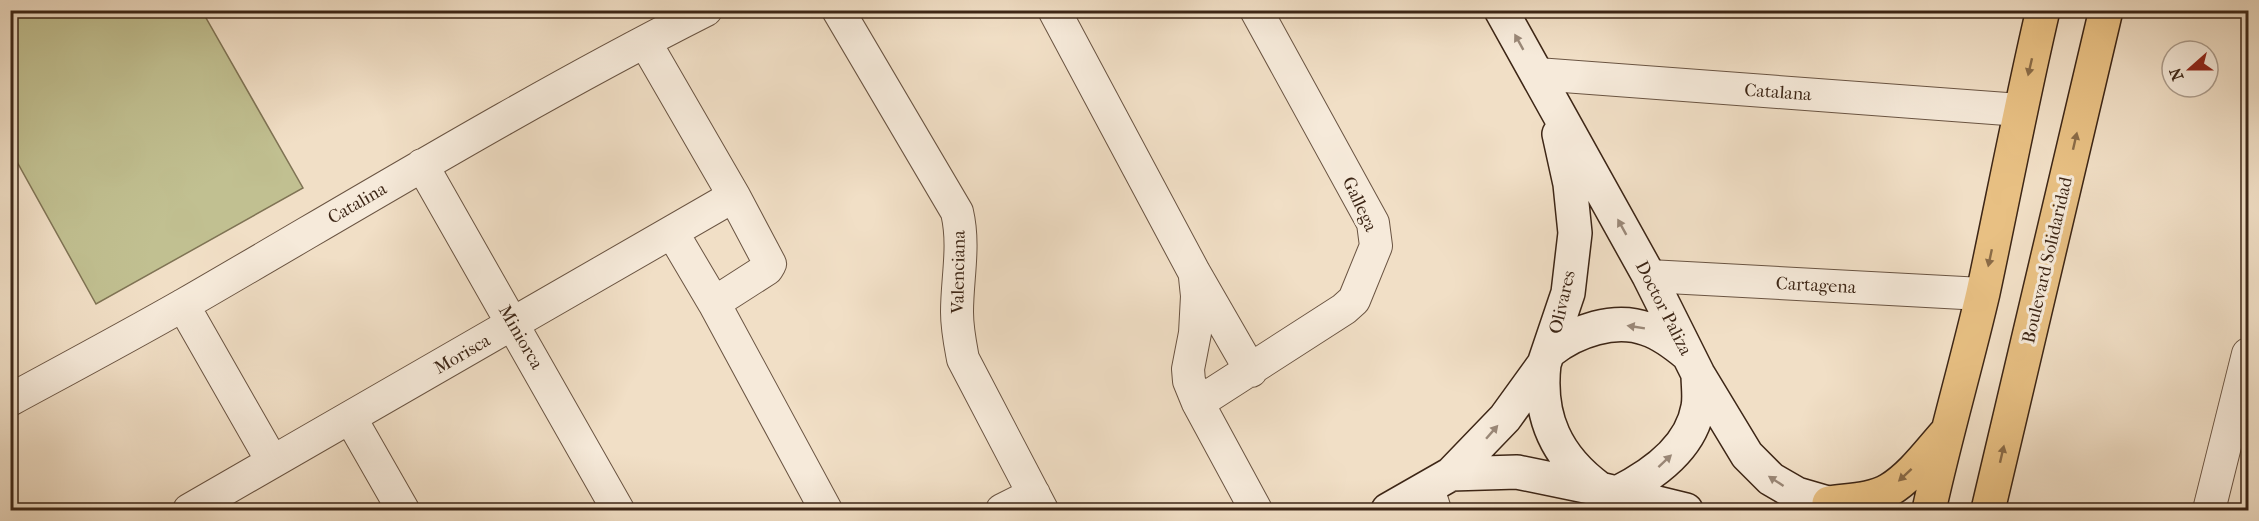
<svg xmlns="http://www.w3.org/2000/svg" width="2259" height="521" font-family="'IM FELL French Canon',serif">
	<rect width="100%" height="100%" fill="#f1dfc6"/>
	<filter id="stains"><feTurbulence type="fractalNoise" baseFrequency=".00333" numOctaves="4"/><feColorMatrix values="0 0 0 0 .2 0 0 0 0 .09 0 0 0 0 .02 0 0 0 .5 -.17"/></filter>
	<radialGradient id="worn" r=".72"><stop offset=".6" stop-color="#630" stop-opacity="0"/><stop offset="1" stop-color="#630" stop-opacity=".3"/></radialGradient>
	<!-- green -->
	<path fill="#c1c091" stroke="#7f7354" stroke-width="1.5" d="M10 11H202L303 188 96 304 11 151Z"/>
	<g fill="none" stroke-linecap="round" stroke-linejoin="round">
		<defs>
			<path id="minor" d="M838 10 957 212C965 246 957 278 957 312 957 329 960 343 963 359L1042 510
				M1054 10 1194 272 1251 371
				M645 42 734 196 770 264 767 269 714 303
				M1537 74 2020 110
				M422 165 618 510
				M672 232 714 303 826 510
				M1649 276 1982 294
				M1195 277 1197 296 1195 333 1188 369 1189 381 1198 403 1256 510
				M183 305 272 461
				M10 400C69 368 127 337 185 304 358 204 528 100 706 10
				M1198 403 1344 309 1354 300 1376 246 1373 223 1256 10
				M351 419 403 510
				M1428 488 1435 510
				M189 510 734 196
				M1002 510 1034 494
				M2209 510 2248 354"/>
			<path id="secondary" d="M1501 10 1649 276 1698 374 1747 455 1771 479 1797 494 1852 510
				M1550 351C1575 331 1615 317 1647 329 1662 334 1675 344 1687 354
				M1544 364C1538 417 1556 457 1600 489
				M1451 474 1517 472 1600 489 1686 510
				M1617 493C1651 476 1691 449 1698 407 1700 397 1698 385 1698 374
				M1388 510 1451 474 1505 418 1544 364 1568 293 1575 233 1570 184 1559 134"/>
			<path id="primary" d="M1829 503C1849 500 1872 500 1889 490 1911 477 1929 452 1946 433
				M1929 510C1945 437 1966 366 1983 293 2003 199 2021 104 2043 10
				M1988 510 2106 10"/>
		</defs>
		<!-- minor casing -->
		<use href="#minor" stroke="#6a5442" stroke-width="34"/>
		<!-- secondary casing -->
		<use href="#secondary" stroke="#3d2616" stroke-width="36"/>
		<!-- primary casing -->
		<use href="#primary" stroke="#3d2616" stroke-width="36"/>
		<!-- minor -->
		<use href="#minor" stroke="#f6eada" stroke-width="32"/>
		<!-- secondary -->
		<use href="#secondary" stroke="#f6eada" stroke-width="33"/>
		<!-- primary -->
		<use href="#primary" stroke="#e8c083" stroke-width="33"/>
	</g>
	<!-- one-way arrows -->
	<defs><path id="oneway-solid" d="M-6-.8H1V-3.2L6.5 0L1 3.2V.8H-6Z" transform="scale(1.5)"/></defs>
	<g fill="#9a8878">
		<use href="#oneway-solid" transform="translate(1519 42) rotate(-119)"/>
		<use href="#oneway-solid" transform="translate(1622 227) rotate(-119)"/>
		<use href="#oneway-solid" transform="translate(1636 327) rotate(-171)"/>
		<use href="#oneway-solid" transform="translate(1492 432) rotate(-49)"/>
		<use href="#oneway-solid" transform="translate(1665 461) rotate(-43)"/>
		<use href="#oneway-solid" transform="translate(1776 481) rotate(-147)"/>
	</g>
	<g fill="#8a6b47">
		<use href="#oneway-solid" transform="translate(2030 67) rotate(103)"/>
		<use href="#oneway-solid" transform="translate(2075 141) rotate(-77)"/>
		<use href="#oneway-solid" transform="translate(1990 258) rotate(102)"/>
		<use href="#oneway-solid" transform="translate(2002 454) rotate(-77)"/>
		<use href="#oneway-solid" transform="translate(1905 475) rotate(137)"/>
	</g>
	<g text-anchor="middle" stroke-width="6" stroke-linejoin="round" paint-order="stroke">
		<!-- street labels -->
		<g font-size="18" fill="#3d2616" stroke="#f6eada">
			<text transform="translate(1778 92) rotate(4)" y="6">Catalana</text>
			<text transform="translate(357 203) rotate(-30)" y="6">Catalina</text>
			<text transform="translate(1360 204) rotate(65)" y="6">Gallega</text>
			<text transform="translate(2047 260) rotate(-77)" y="6">Boulevard Solidaridad</text>
			<text transform="translate(958 272) rotate(-89)" y="6">Valenciana</text>
			<text transform="translate(1816 285) rotate(3)" y="6">Cartagena</text>
			<text transform="translate(1562 302) rotate(-77)" y="6">Olivares</text>
			<text transform="translate(1664 308) rotate(63)" y="6">Doctor Paliza</text>
			<text transform="translate(521 337) rotate(60)" y="6">Miniorca</text>
			<text transform="translate(462 354) rotate(-30)" y="6">Morisca</text>
		</g>
	</g>
	<!-- margin -->
	<rect width="2259" height="521" fill="none" stroke="#f1dfc6" stroke-width="36"/>
	<rect x="12" y="12" width="2235" height="497" fill="none" stroke="#3d2616" stroke-width="3"/>
	<rect x="18" y="18" width="2223" height="485" fill="none" stroke="#3d2616" stroke-width="1.5"/>
	<!-- north arrow -->
	<g transform="translate(2190 69) rotate(249)"><circle r="28" fill="#f6eada" stroke="#ac9c8c" stroke-width="1.5"/>
	<path d="M0-4.5L10 22L0 15L-10 22Z" fill="#8f2418"/>
	<text y="-9" font-size="16" font-weight="bold" text-anchor="middle" fill="#3d2616">N</text>
	</g>
	<rect width="100%" height="100%" filter="url(#stains)"/>
	<rect width="100%" height="100%" fill="url(#worn)"/>
</svg>
